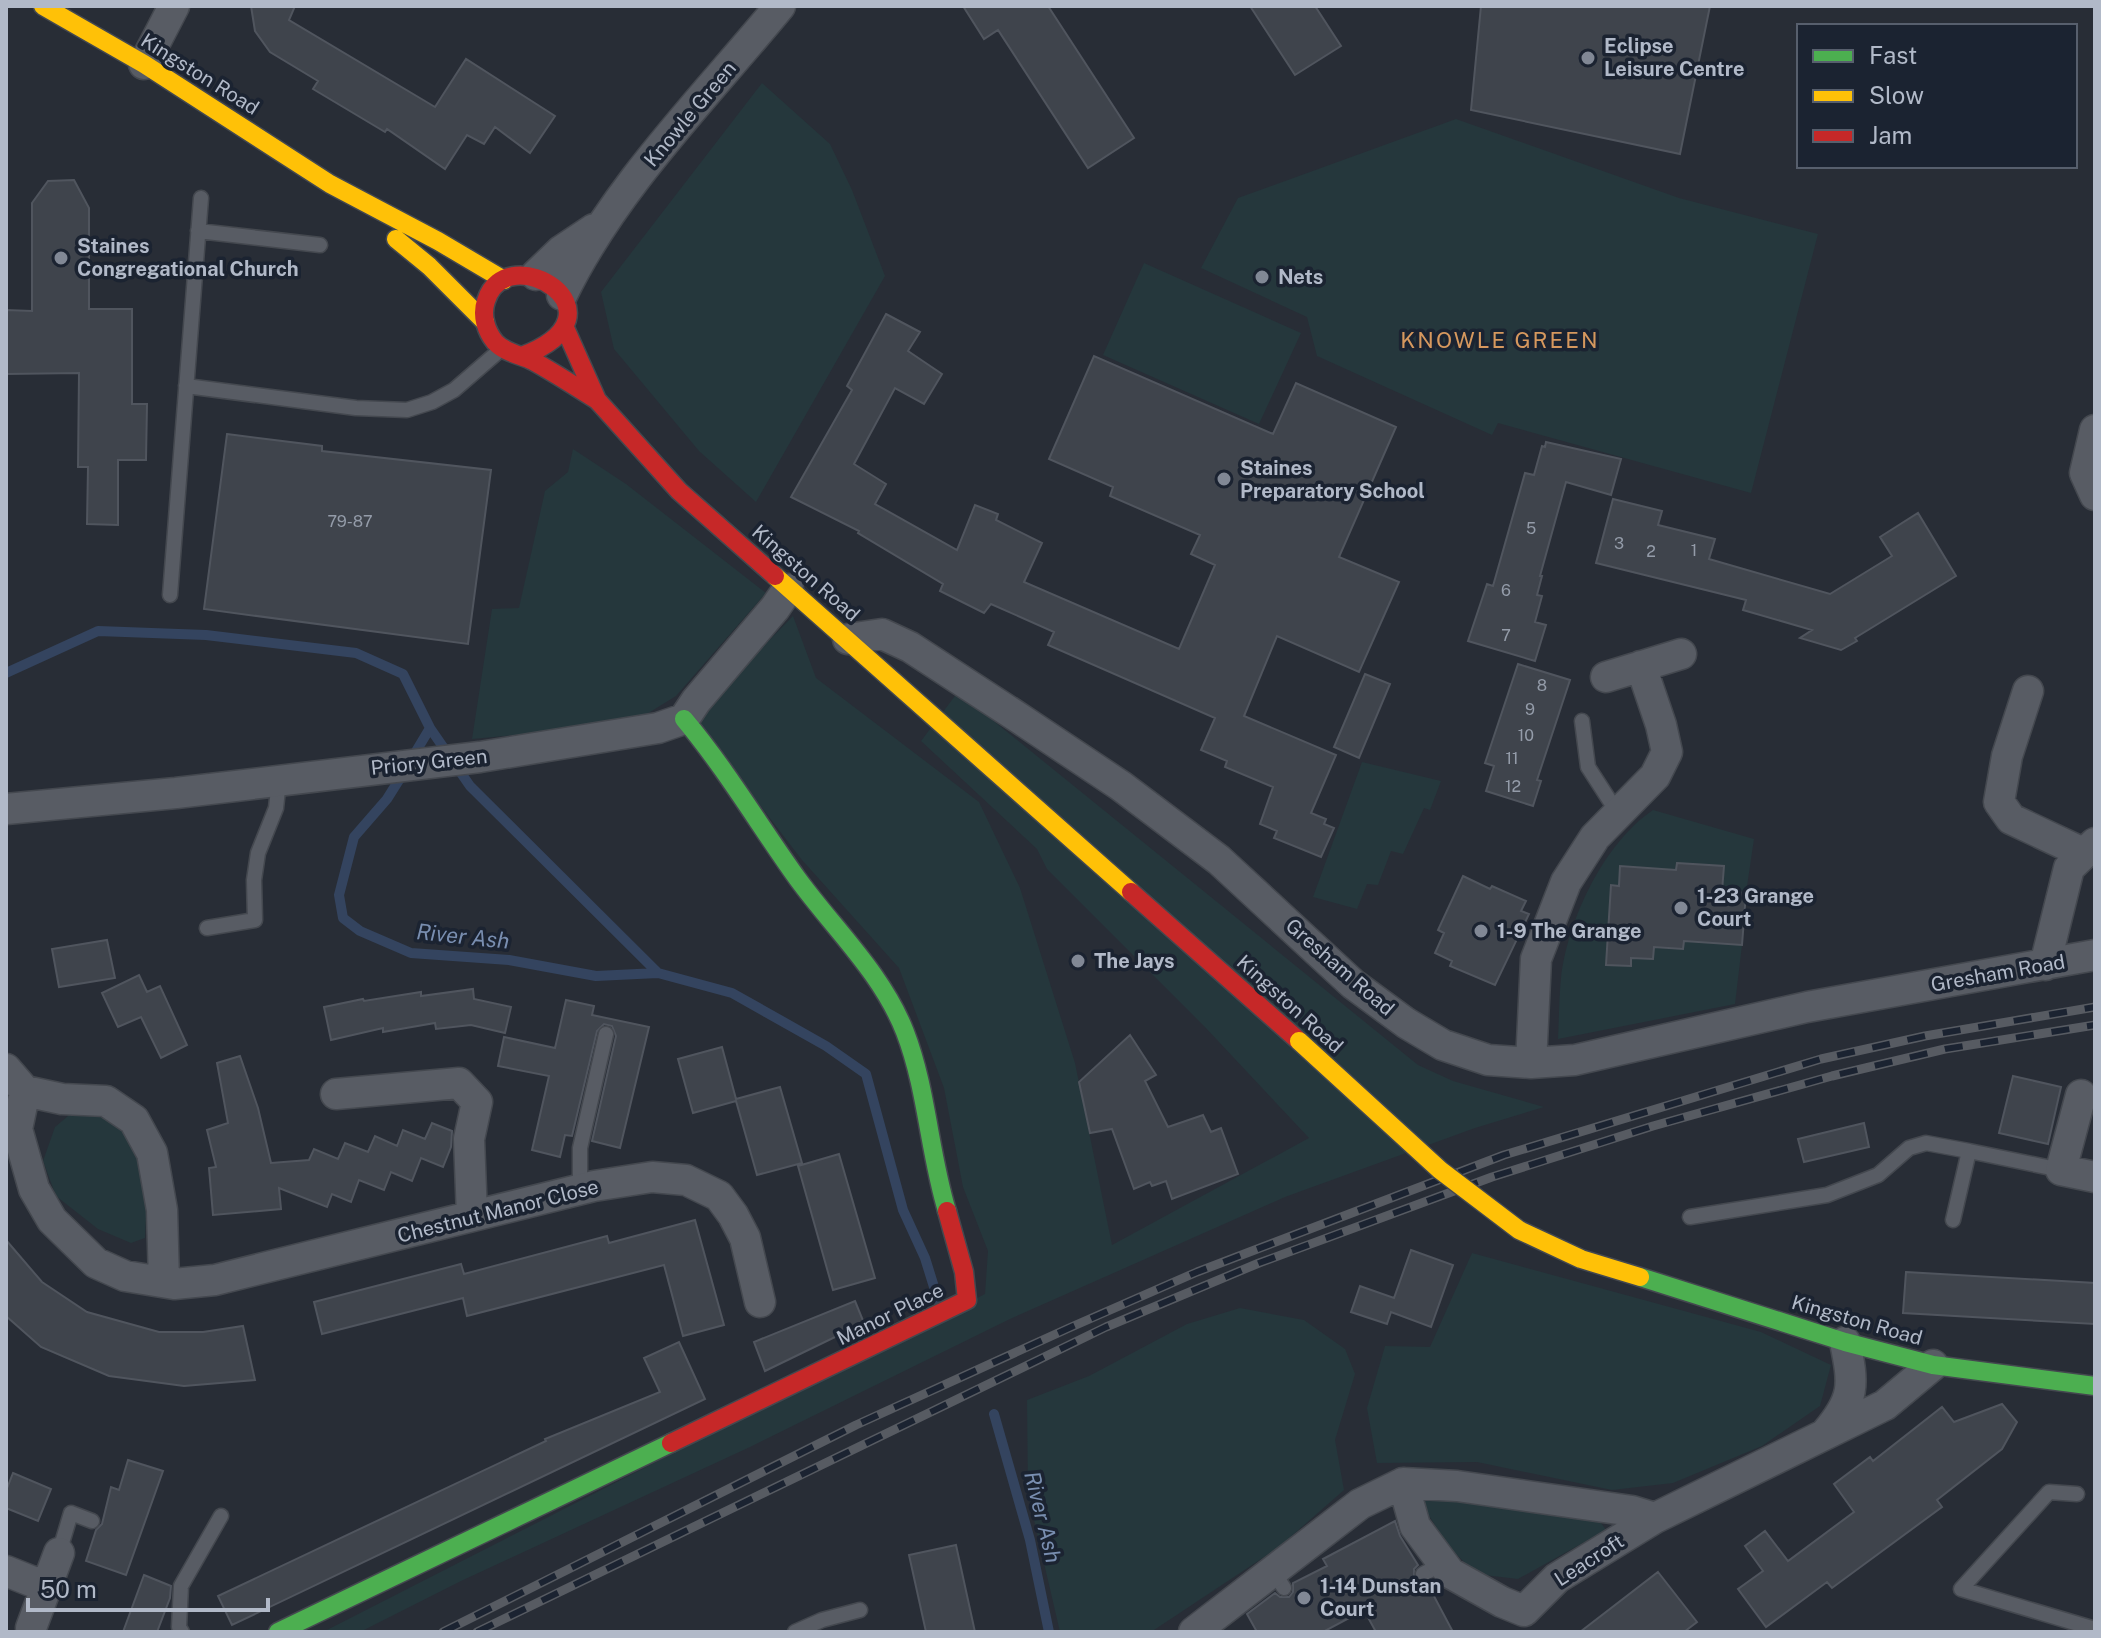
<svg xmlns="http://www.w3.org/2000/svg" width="2101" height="1638" font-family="'Public Sans',sans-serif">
	<rect width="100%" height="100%" fill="#282d36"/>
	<!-- green -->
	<path fill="#25373c" d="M762 83 830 144 852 190 885 276 756 502 699 451 614 349 601 292Z
		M1456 119 1679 198 1818 234 1751 493 1498 423 1492 435 1317 356 1307 317 1201 268 1238 198Z
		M1144 263 1301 333 1259 424 1103 355Z
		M573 449 626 484 766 593 676 696 629 725 472 739 492 609 519 608 545 491 568 472Z
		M793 616 816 678 979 802 1020 888 1075 1063 1112 1245 1309 1138 1204 1026 1047 869 1037 849 921 741 958 692 1418 1065 1453 1081 1544 1107 1475 1128 1285 1197 1010 1319 750 1447 461 1581 360 1632H323L985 1294 988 1251 963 1187 944 1088 899 968 802 860 693 718Z
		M1362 762 1441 781 1430 810 1424 808 1403 854 1391 851 1378 885 1367 884 1357 909 1313 897Z
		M1653 810 1754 839 1746 893 1722 891 1724 867 1677 863V870L1620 866 1617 923 1607 965 1630 966 1631 958 1652 959 1654 947 1683 949 1684 941 1742 945 1735 1004 1558 1039C1559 1019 1559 998 1561 978 1568 919 1604 843 1653 810Z
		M74 1111H102L125 1122 148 1177 145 1238 131 1243 98 1229 56 1196 43 1161 55 1127Z
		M1472 1253 1761 1332 1831 1365 1820 1406 1762 1446 1673 1483 1612 1490 1477 1462 1377 1463 1367 1408 1385 1346 1430 1347Z
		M1240 1308 1304 1320 1345 1349 1355 1374 1335 1440 1344 1490 1279 1547 1151 1632H1060L1028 1494 1027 1400 1089 1376 1187 1324Z
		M1473 1497 1596 1516 1606 1530 1518 1579 1476 1574 1449 1547 1419 1500Z"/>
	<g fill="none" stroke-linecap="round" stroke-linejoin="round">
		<!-- stream -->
		<path stroke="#34445f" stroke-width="10" d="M6 673 98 631 206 635 356 653 403 674 430 728 412 758
			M430 728 470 786 658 973
			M404 772 387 799 354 837 339 895 343 918 360 931 411 953 509 960 596 976 658 973 732 993 826 1046 866 1074 903 1210 925 1258 939 1303
			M994 1414 1030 1540 1049 1632"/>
	</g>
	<!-- building -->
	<path fill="#3f444c" stroke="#50555e" stroke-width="2" d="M251 6H295L289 20 435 107 466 59 555 116 530 153 495 127 484 144 467 135 445 169 387 129 385 132 313 89 318 81 270 52 255 31Z
		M963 6H1048L1134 138 1088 168 998 30 984 39Z
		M1250 6H1315L1341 46 1295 75Z
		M1481 6H1710L1680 154 1471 110Z
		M74 180 89 208V309H132V404H147L146 460H118V525L87 524 88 467H78L79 373 6 374V310L32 311V203L48 181Z
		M886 314 920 332 908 351 942 374 924 404 895 388 854 464 886 484 875 504 957 550 975 505 998 514 996 520 1042 543 1024 582 1179 649 1215 565 1191 554 1200 535 1110 496 1113 487 1049 459 1094 356 1273 434 1296 383 1396 427 1339 557 1399 582 1359 672 1277 636 1244 716 1336 755 1311 813 1326 819 1324 824 1334 828 1321 857 1274 838 1277 831 1260 824 1273 787 1225 767 1227 761 1201 750 1215 718 1048 645 1054 632 991 604 984 613 940 591 943 584 858 533 859 531 791 497 852 390 847 386Z
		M227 434 322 446V451L491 470 468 644 204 609Z
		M1546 442 1621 459 1611 495 1566 482 1540 576H1542L1537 595 1542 596 1535 622 1546 625 1535 661 1468 641 1487 584 1493 586 1525 473 1534 475 1542 446 1545 447Z
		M1613 499 1662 511 1658 525 1715 539 1709 559 1830 594 1892 556 1880 537 1918 513 1956 576 1855 638 1857 641 1841 650 1800 638 1812 630 1743 610 1746 600 1596 563Z
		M1518 664 1570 680 1537 780 1541 781 1533 806 1486 791 1494 766 1485 763Z
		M1365 674 1390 684 1359 758 1334 747Z
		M1677 863 1724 866 1722 891 1746 893 1742 945 1684 941 1683 949 1654 947 1653 959 1631 958V966L1606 965 1611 885 1619 886 1620 866 1676 870Z
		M1463 876 1490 889 1492 886 1526 901 1521 911 1529 914 1495 985 1450 966 1452 961 1435 953 1444 933 1438 930Z
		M107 940 115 978 59 987 52 949Z
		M139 975 147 992 160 986 187 1045 161 1058 141 1017 118 1027 102 993Z
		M473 989 474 999 511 1007 505 1033 471 1025 436 1029 435 1023 383 1032V1028L331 1040 324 1007 363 999 364 1001 421 992V996Z
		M566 1000 594 1006 592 1015 649 1027 620 1148 592 1141 616 1036 612 1026 604 1024 597 1031 572 1136 565 1135 560 1157 532 1150 549 1076 498 1066 504 1037 555 1048Z
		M1130 1035 1156 1075 1145 1081 1168 1127 1203 1115 1211 1132 1221 1128 1238 1174 1172 1199 1166 1181 1152 1186 1150 1182 1134 1189 1112 1129 1090 1133 1079 1082Z
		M722 1047 736 1099 780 1087 802 1163 757 1175 736 1101 693 1113 678 1059Z
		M240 1056 258 1108 271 1163 309 1160 314 1149 338 1159 345 1143 368 1152 375 1136 397 1146 403 1130 425 1139 432 1123 452 1131 451 1147 443 1167 421 1158 412 1181 391 1172 384 1190 359 1180 351 1202 332 1194 327 1207 279 1188 281 1209 213 1215 209 1168 216 1167 207 1130 228 1123 217 1063Z
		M2013 1076 2061 1087 2048 1144 1999 1133Z
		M1864 1123 1869 1147 1804 1162 1798 1139Z
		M839 1154 875 1278 833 1290 798 1166Z
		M695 1220 724 1325 683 1336 664 1265 467 1316 463 1298 322 1334 314 1302 461 1264 464 1274 607 1236 609 1243Z
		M6 1240 42 1282 87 1312 159 1332H203L243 1326 255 1380 184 1386 109 1376 41 1347 6 1316Z
		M1411 1250 1453 1265 1431 1327 1391 1312 1387 1324 1351 1312 1360 1286 1394 1298Z
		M1906 1272 2095 1283V1324L1903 1313Z
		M855 1301 864 1323 765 1371 754 1342Z
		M679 1342 705 1399 232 1625 218 1596 546 1441 545 1439 660 1392 644 1358Z
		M2002 1404 2017 1422 2002 1449 1937 1500 1942 1507 1832 1588 1827 1582 1766 1627 1738 1589 1763 1571 1745 1546 1765 1531 1788 1561 1854 1512 1834 1484 1870 1457 1873 1461 1942 1407 1954 1422Z
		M128 1460 163 1471 126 1575 86 1561 96 1530 102 1524 111 1487 119 1490Z
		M13 1473 51 1489 38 1521 6 1508V1491Z
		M1395 1521 1400 1536 1418 1565 1414 1569V1578L1418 1583H1427L1453 1632H1376L1364 1610 1323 1632H1257L1247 1614 1275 1593 1280 1597H1289L1293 1592V1583L1327 1566 1323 1559Z
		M956 1545 975 1632H926L909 1555Z
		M1658 1572 1697 1622 1684 1632H1580Z
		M144 1575 171 1586 170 1598 157 1632H123Z"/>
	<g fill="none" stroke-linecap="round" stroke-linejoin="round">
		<defs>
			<path id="lane" d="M198 231 320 245
				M186 386 356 408 407 410 432 402 454 390 499 351
				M170 595 201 198
				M1582 721 1588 767 1619 815
				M207 928 255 920 254 880 258 853 276 808 279 780
				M580 1189V1148L606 1034
				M1690 1217 1827 1195 1878 1175 1909 1148 1926 1143 1969 1151
				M1953 1220 1969 1151 2061 1170
				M2077 1494 2049 1492 1961 1589 2095 1629
				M59 1553 71 1513 92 1521
				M1273 1571 1284 1588
				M1423 1574 1444 1563
				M182 1632 179 1627 181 1586 221 1516
				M795 1632 822 1620 860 1610"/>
			<path id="street" d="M144 64 174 6
				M536 275 561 251 594 229
				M562 295C613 189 705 97 780 6
				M2095 430 2085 473 2095 495
				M848 639 882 634 910 647 1019 718 1121 786 1219 860 1353 984 1406 1023 1443 1045 1488 1060 1531 1063 1575 1060 1807 1007 2095 955
				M1606 677 1681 654
				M2028 691 2007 756 1999 802 2011 819 2083 853
				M6 809 176 793 480 757 658 728 684 719 696 701 775 608 788 589
				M2045 965 2069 868 2095 843
				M1531 1063 1536 959 1566 882 1595 837 1655 776 1667 752 1661 725 1641 666
				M6 1069 25 1091 17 1129 34 1189 52 1220 96 1263 125 1276 174 1284 215 1280 594 1186 652 1177 686 1180 719 1196 733 1215 745 1238 760 1302
				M25 1091 62 1099 106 1101 134 1120 152 1153 162 1210 164 1282
				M336 1094 459 1083 477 1102 469 1139 472 1216
				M2081 1095 2061 1170 2095 1177
				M1826 1433C1855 1399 1854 1385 1845 1342
				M1403 1483 1415 1526 1450 1573 1502 1602 1524 1611 1557 1578 1655 1518
				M6 1571 46 1587
				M31 1628 59 1553
				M1194 1632 1360 1504 1403 1483 1457 1486 1632 1511 1655 1518 1885 1405 1933 1365"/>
			<path id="fast" d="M684 719C726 769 759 825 797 878 834 929 882 973 905 1032 927 1089 929 1152 947 1211
				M1640 1277 1845 1342 1933 1365 2095 1386
				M278 1632 671 1443"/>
			<path id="slow" d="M43 6 144 64 330 184 438 241 504 280
				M396 239 429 266 485 322
				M775 576 1131 892"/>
			<path id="jam" d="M565 328 597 400 679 491 775 576
				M522 356C635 313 506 235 486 301 481 315 486 331 495 342 505 353 521 355 533 361 555 373 576 387 597 400
				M1131 892 1299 1041
				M671 1443 967 1300 964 1272 947 1211"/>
		</defs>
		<!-- lane casing -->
		<use href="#lane" stroke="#44484f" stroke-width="17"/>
		<!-- street casing -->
		<use href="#street" stroke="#44484f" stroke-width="33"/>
		<!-- fast casing -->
		<use href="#fast" stroke="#44484f" stroke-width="21"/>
		<!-- slow casing -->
		<use href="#slow" stroke="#44484f" stroke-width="21"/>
		<!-- jam casing -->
		<use href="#jam" stroke="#44484f" stroke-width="21"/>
		<!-- lane -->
		<use href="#lane" stroke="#585c64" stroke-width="14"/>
		<!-- street -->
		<use href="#street" stroke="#585c64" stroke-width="30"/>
		<!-- fast -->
		<use href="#fast" stroke="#4caf50" stroke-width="18"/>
		<!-- slow -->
		<use href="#slow" stroke="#ffc107" stroke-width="18"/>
		<!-- jam -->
		<use href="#jam" stroke="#c62828" stroke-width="18"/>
		<defs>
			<path id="rail" d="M443 1632 856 1425 1069 1328 1197 1272 1504 1155 1821 1059 1925 1036 2095 1007
				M477 1632 1106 1327 1259 1263 1492 1177 1653 1126 1832 1076 1945 1049 2095 1025"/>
		</defs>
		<!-- rail casing -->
		<use href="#rail" stroke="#575b62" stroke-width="9"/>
		<!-- rail -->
		<use href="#rail" stroke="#1b2331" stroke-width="6" stroke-dasharray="18" stroke-linecap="butt"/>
		<defs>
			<path id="slow-bridge" d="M1299 1041 1440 1170 1519 1230 1581 1259 1640 1277"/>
		</defs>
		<!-- slow-bridge casing -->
		<use href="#slow-bridge" stroke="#44484f" stroke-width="21" stroke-linecap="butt"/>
		<!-- slow-bridge -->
		<use href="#slow-bridge" stroke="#ffc107" stroke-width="18"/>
	</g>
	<!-- markers -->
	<g fill="#818895" stroke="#1b2331" stroke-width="3">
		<circle cx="1588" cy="58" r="8"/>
		<circle cx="61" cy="258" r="8"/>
		<circle cx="1262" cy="277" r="8"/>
		<circle cx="1224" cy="479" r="8"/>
		<circle cx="1681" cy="908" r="8"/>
		<circle cx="1481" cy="931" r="8"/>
		<circle cx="1078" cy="961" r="8"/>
		<circle cx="1304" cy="1598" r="8"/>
	</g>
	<g text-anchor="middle" stroke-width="7" stroke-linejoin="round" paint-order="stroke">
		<!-- number labels -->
		<g font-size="16" fill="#949ca9">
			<text x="350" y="527">79-87</text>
			<text x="1531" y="534">5</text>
			<text x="1619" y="549">3</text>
			<text x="1694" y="556">1</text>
			<text x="1651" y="557">2</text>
			<text x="1506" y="596">6</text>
			<text x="1506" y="641">7</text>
			<text x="1542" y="691">8</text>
			<text x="1530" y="715">9</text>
			<text x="1526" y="741">10</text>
			<text x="1512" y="764">11</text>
			<text x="1513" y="792">12</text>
		</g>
		<!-- poi labels -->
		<g font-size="20" font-weight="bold" fill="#b1b9c8" stroke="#1b2331" text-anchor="start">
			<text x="1604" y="53">Eclipse<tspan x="1604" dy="23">Leisure Centre</tspan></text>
			<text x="77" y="253">Staines<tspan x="77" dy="23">Congregational Church</tspan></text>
			<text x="1278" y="284">Nets</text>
			<text x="1240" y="475">Staines<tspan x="1240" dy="23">Preparatory School</tspan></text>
			<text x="1697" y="903">1-23 Grange<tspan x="1697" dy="23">Court</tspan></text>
			<text x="1497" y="938">1-9 The Grange</text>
			<text x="1094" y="968">The Jays</text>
			<text x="1320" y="1593">1-14 Dunstan<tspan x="1320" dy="23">Court</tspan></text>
		</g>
		<!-- street labels -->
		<g font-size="20" fill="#b1b9c8" stroke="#1b2331">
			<text transform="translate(200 74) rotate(32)" y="7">Kingston Road</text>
			<text transform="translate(690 114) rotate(-50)" y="7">Knowle Green</text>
			<text transform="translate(806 573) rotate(41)" y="7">Kingston Road</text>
			<text transform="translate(429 762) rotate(-6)" y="7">Priory Green</text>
			<text transform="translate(1340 967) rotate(41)" y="7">Gresham Road</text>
			<text transform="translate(1998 973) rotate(-10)" y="7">Gresham Road</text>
			<text transform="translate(1290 1004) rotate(42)" y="7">Kingston Road</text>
			<text transform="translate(498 1211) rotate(-14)" y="7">Chestnut Manor Close</text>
			<text transform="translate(890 1314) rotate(-26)" y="7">Manor Place</text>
			<text transform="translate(1857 1320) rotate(16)" y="7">Kingston Road</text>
			<text transform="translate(1589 1560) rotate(-33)" y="7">Leacroft</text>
		</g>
		<!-- neighbourhood labels -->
		<g font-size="22" letter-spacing="2" fill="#d6985e" stroke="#1b2331">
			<text x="1500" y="348">KNOWLE GREEN</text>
		</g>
		<!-- water labels -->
		<g font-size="22" font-style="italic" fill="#798eb0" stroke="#1b2331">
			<text transform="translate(463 936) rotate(6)" y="8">River Ash</text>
			<text transform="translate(1043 1517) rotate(76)" y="8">River Ash</text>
		</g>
	</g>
	<!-- border -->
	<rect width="2101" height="1638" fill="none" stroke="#b1b9c8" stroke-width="16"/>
	<!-- legend -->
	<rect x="1797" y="24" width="280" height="144" fill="#1b2331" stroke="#575f6d" stroke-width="2"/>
	<rect x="1813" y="50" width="40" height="12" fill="#4caf50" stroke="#575f6d" stroke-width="2"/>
	<text x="1869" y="64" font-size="24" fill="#b1b9c8">Fast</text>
	<rect x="1813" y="90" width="40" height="12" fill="#ffc107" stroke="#575f6d" stroke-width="2"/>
	<text x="1869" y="104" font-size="24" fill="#b1b9c8">Slow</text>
	<rect x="1813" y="130" width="40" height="12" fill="#c62828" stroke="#575f6d" stroke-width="2"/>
	<text x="1869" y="144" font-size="24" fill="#b1b9c8">Jam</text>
	<!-- scale -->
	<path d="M28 1598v12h240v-12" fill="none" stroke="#b1b9c8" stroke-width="4"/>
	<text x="40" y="1598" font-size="24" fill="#b1b9c8" stroke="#1b2331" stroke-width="6" paint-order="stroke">50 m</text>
</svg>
